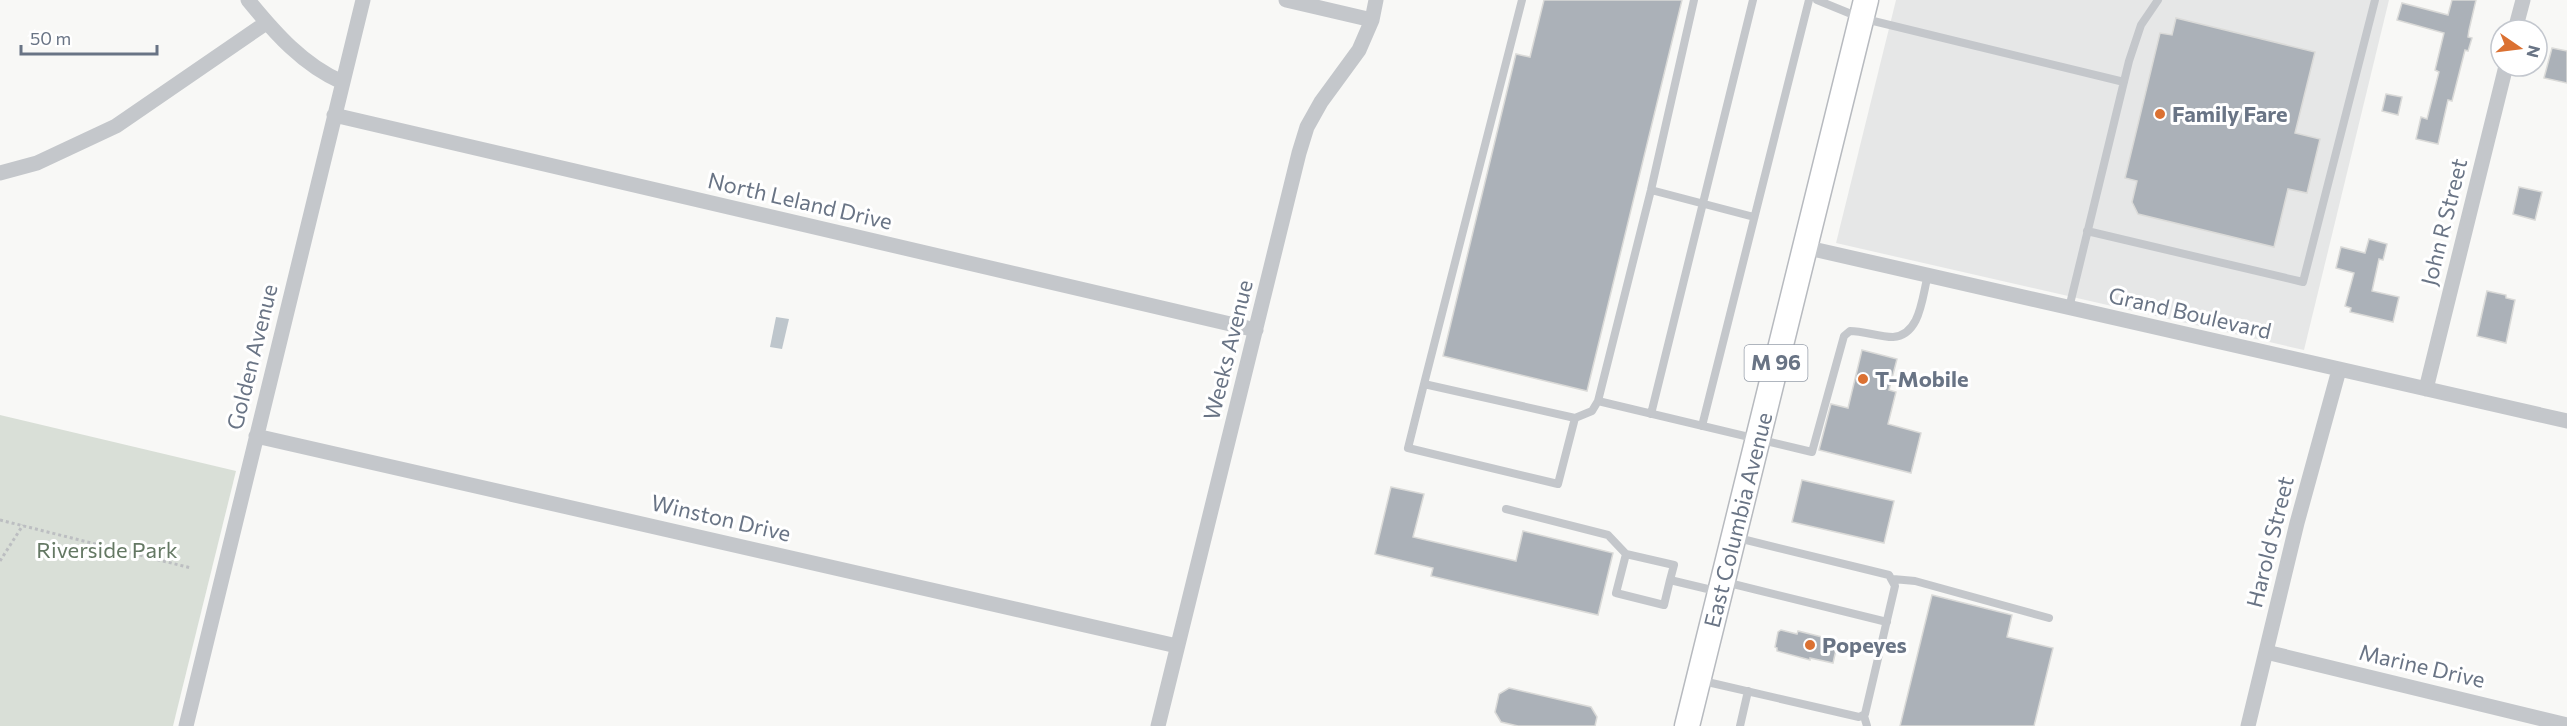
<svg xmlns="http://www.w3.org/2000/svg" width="2567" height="726" font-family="Commissioner,sans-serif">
	<rect width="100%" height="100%" fill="#f8f8f6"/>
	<!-- built -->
	<path fill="#e6e7e7" d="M1896 0H2389L2304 350 1836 243Z"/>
	<!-- green -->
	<path fill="#d9dfd7" d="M0 415 236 471 173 726H0Z"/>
	<!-- water -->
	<path fill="#bec6cc" d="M776 317 789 319 782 349 770 347Z"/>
	<!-- building -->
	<path fill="#abb1b8" stroke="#dadad8" stroke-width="1.5" d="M1544 0H1682L1587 391 1443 356 1516 54 1530 57Z
		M2452 0H2476L2469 30 2468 37 2472 38 2468 51 2465 50 2463 58 2452 101 2448 100 2438 144 2416 139 2421 117 2427 119 2439 72 2435 70 2444 33 2397 20 2402 3 2448 15Z
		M2176 18 2315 52 2295 133 2320 139 2307 193 2288 189 2274 247 2138 214 2132 202 2137 181 2125 178 2160 33 2172 35Z
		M2552 48 2567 51V83L2544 78Z
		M2386 94 2402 97 2398 115 2382 111Z
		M2519 187 2542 192 2535 220 2513 214Z
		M2369 239 2387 244 2383 260 2379 259 2372 291 2399 297 2393 322 2350 312 2351 308 2345 306 2354 273 2336 268 2341 247 2365 253Z
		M2487 291 2506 295V298L2515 300 2506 343 2477 336Z
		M1862 350 1897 359 1889 390 1896 392 1888 424 1921 433 1911 473 1819 450 1831 404 1848 408Z
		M1802 480 1894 501 1884 543 1792 522Z
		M1391 487 1424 494 1413 537 1516 561 1523 531 1613 553 1598 615 1431 576 1433 568 1375 554Z
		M1932 595 2012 615 2007 637 2053 648 2034 726H1900Z
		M1781 630 1797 634 1798 631 1838 641 1833 663 1810 658V660L1777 651V648L1775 647 1778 632Z
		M1509 688 1591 707 1597 717 1595 726H1518L1501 722 1495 712 1499 694Z"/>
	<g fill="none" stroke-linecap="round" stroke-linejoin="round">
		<defs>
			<path id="primary" d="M1687 726 1866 0"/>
		</defs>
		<!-- primary casing -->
		<use href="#primary" stroke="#b7babf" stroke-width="27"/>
		<!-- path -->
		<path stroke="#bcbec1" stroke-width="3" stroke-dasharray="3 3" stroke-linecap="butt" d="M0 520 191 568
			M0 561 23 525"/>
		<!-- lane -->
		<path stroke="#c4c7cb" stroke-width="8" d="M1522 0 1424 384 1575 418 1592 411 1598 401
			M1694 0 1651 190 1598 401 1812 452 1844 336 1850 331C1864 331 1879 337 1893 337 1921 335 1922 296 1928 275
			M1817 0 1861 18 2124 82
			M1651 190 1754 217
			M2087 231 2303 282 2375 0
			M2069 308 2129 61 2141 25 2158 0
			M1424 384 1408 448 1558 484 1575 418
			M1651 414 1753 0
			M1702 426 1809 0
			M1506 509 1608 535 1626 554 1674 565 1670 580 1716 591
			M1626 554 1616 593 1664 605 1670 580
			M1893 579 1915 581 2049 618
			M1725 582 1887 622
			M1703 681 1859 717 1865 714 1895 586 1889 575 1738 538
			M1864 716 1867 726
			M1740 726 1748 691"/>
		<!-- street -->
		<path stroke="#c4c7cb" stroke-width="15" d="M248 0C275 33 303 65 342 82
			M1286 0 1372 20
			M2515 30 2523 0
			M334 115 1256 330
			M0 173 37 163 116 126 266 23
			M1804 247 2567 421
			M2426 389 2506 66
			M256 436 1177 646
			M2266 652 2567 725
			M186 726 363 0
			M1158 726 1299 153 1307 127 1321 102 1359 50 1372 20 1376 0
			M2248 726 2297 523 2339 370"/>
		<!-- primary -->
		<use href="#primary" stroke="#fff" stroke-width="24"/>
	</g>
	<!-- markers -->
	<g fill="#db7132" stroke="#fff" stroke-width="2">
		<circle cx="2160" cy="114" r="6"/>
		<circle cx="1863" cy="379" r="6"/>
		<circle cx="1810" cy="645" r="6"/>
	</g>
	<g text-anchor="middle" stroke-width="6" stroke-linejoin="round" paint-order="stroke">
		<!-- shield labels -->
		<rect fill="#fff" stroke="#969eaa" stroke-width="1.5" x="1744.5" y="345" width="63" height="36" rx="4.5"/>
		<g font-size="21" font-weight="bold" fill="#697485">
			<text x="1776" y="370">M 96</text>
		</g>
		<!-- poi labels -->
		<g font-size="22" font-weight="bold" fill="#697485" stroke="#fff" text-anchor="start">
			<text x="2172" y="122">Family Fare</text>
			<text x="1875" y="387">T-Mobile</text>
			<text x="1822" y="653">Popeyes</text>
		</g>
		<!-- street labels -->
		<g font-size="22" fill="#697485" stroke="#fff">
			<text transform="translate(800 201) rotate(13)" y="8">North Leland Drive</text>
			<text transform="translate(2444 222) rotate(-76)" y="8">John R Street</text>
			<text transform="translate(2190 313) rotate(13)" y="8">Grand Boulevard</text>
			<text transform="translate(1228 350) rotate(-76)" y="8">Weeks Avenue</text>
			<text transform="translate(252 357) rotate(-76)" y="8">Golden Avenue</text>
			<text transform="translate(721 518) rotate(13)" y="8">Winston Drive</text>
			<text transform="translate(1738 520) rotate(-76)" y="8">East Columbia Avenue</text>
			<text transform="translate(2270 542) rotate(-76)" y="8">Harold Street</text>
			<text transform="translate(2422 666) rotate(13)" y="8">Marine Drive</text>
		</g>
		<!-- park labels -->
		<g font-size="22" fill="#647863" stroke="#fff">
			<text x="107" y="558">Riverside Park</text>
		</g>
	</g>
	<!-- north arrow -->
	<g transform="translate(2519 48) rotate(104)"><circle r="28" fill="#ffffff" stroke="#c3c7ce" stroke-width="1.5"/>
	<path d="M0-4.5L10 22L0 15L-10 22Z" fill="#db7132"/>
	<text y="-9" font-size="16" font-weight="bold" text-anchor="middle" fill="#697485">N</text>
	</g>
	<!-- scale -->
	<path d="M21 45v9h136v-9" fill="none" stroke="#697485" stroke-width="3"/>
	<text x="30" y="45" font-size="18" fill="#697485" stroke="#ffffff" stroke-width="4.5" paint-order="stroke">50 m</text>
</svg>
